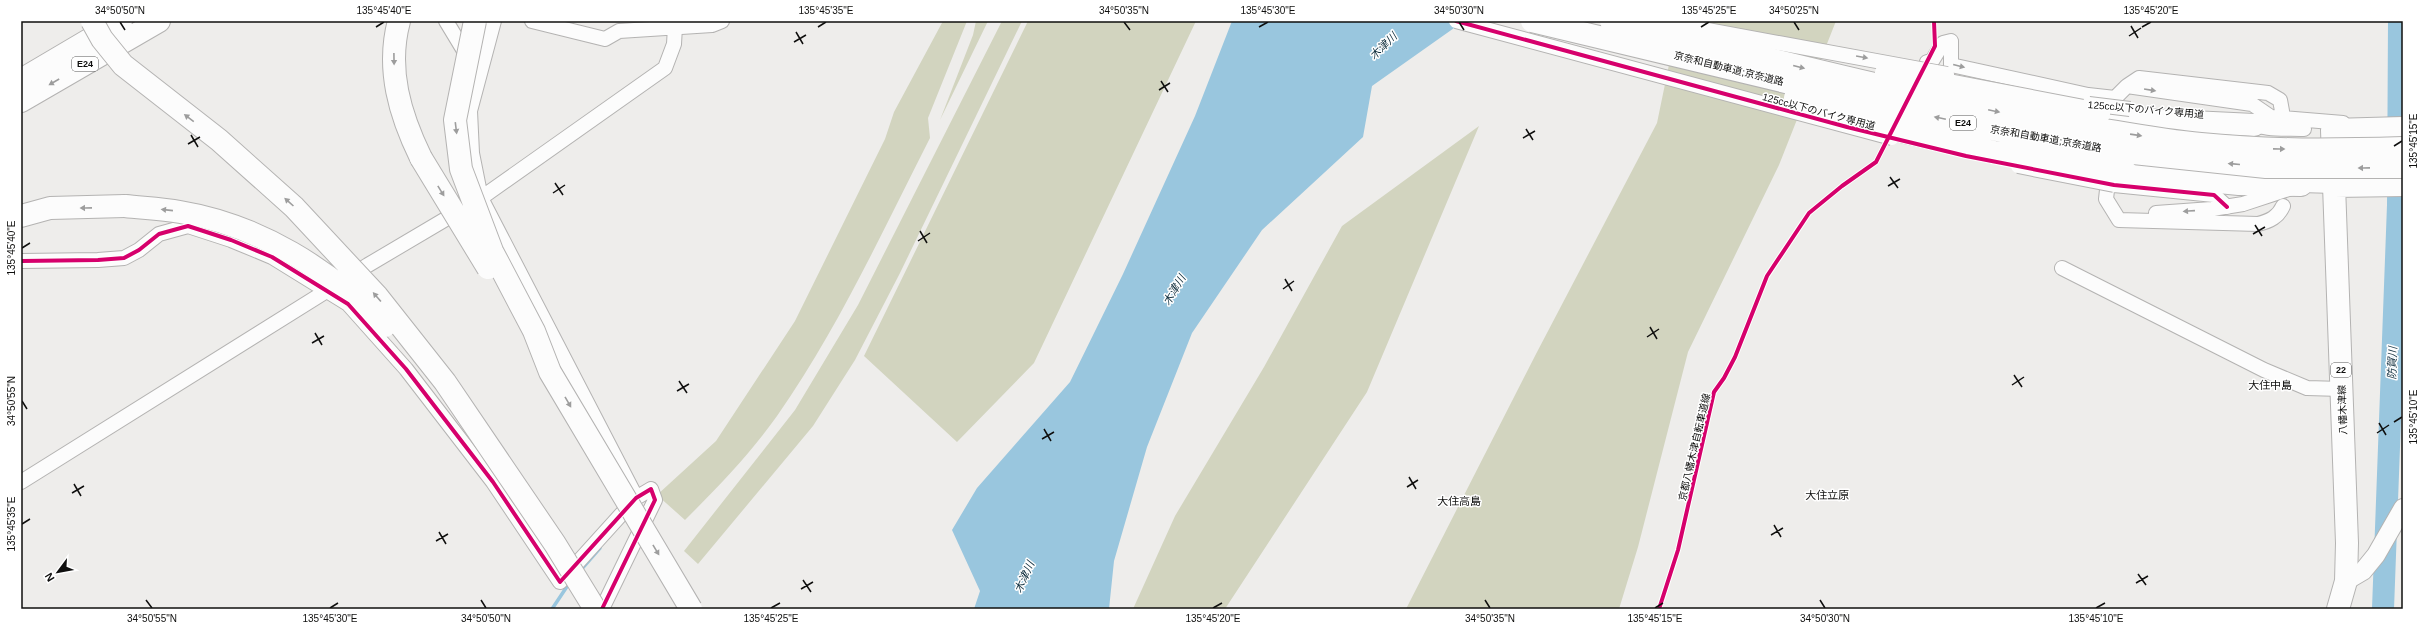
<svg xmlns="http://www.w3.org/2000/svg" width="2424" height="630" font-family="Arial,'Noto Sans JP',sans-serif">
	<rect width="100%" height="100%" fill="#eeedeb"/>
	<!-- green -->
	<path fill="#d2d4bf" d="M943 21H967L928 118 930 138C882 232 838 329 777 416 750 454 718 487 685 520L657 495 716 441 795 321 885 139 894 112Z
		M976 21H988L940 120 973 35Z
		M1002 21H1022L900 273 855 360 813 426 698 564 684 551 795 410 858 305Z
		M1028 21H1196L1034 363 957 442 864 356Z
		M1678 21H1836L1779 165 1688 352 1638 547 1619 609H1406L1536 354 1657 123Z
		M1479 126 1367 392 1225 609H1133L1175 516 1264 367 1342 226Z"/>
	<!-- water -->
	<path fill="#99c6de" d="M1232 21H1464L1372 86 1363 137 1262 230 1192 333 1147 447 1114 561 1109 609H974L980 591 952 530 977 488 1070 382 1123 274 1195 116Z"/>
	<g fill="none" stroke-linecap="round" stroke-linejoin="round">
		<!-- stream -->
		<path stroke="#99c6de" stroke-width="3.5" d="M579 572 600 548
			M552 609 570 582"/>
		<!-- river -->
		<path stroke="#99c6de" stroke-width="22" d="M2383 609 2398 205 2399 21"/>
		<defs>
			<path id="minor" d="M446 21 469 59
				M532 21 605 39 619 31 712 25 722 21
				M1927 62 1932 61 1943 43 1951 41V65L2088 95 2115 98 2127 86 2252 104 2271 117 2343 123
				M2127 86 2139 78 2268 93 2280 100 2282 111
				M2248 121C2263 131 2286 128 2304 129
				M2112 140 2115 98
				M2109 172 2106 199 2119 220 2258 224C2270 221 2278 217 2283 206
				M2114 185 2214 195 2227 207
				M479 199 481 198 472 153 470 111 494 21
				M2156 213 2212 209 2243 204 2301 185 2334 186
				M21 261 98 260 124 258 139 250 159 234 188 226 231 240 272 257 348 304 406 369 493 482 560 582 636 498 651 489 655 500 602 609
				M2062 268 2264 370 2307 388 2341 389
				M21 482 368 265 461 210
				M636 497 481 198 665 68 674 44 675 27"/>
			<path id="tertiary" d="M2346 581 2363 571 2376 555 2403 508"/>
			<path id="primary" d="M2334 186 2403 185
				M2338 609 2346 581 2347 543 2332 130 2403 128"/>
			<path id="motorway" d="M399 21C386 69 400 115 421 158
				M21 80 121 21
				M21 101 159 21
				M2129 119 2254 125
				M2127 173 2239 184 2301 185
				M21 216 50 208 125 206"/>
		</defs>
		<!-- minor casing -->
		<use href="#minor" stroke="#b4b3b2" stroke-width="16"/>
		<!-- tertiary casing -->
		<use href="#tertiary" stroke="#b4b3b2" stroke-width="20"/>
		<!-- primary casing -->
		<use href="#primary" stroke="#b4b3b2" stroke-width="24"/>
		<!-- motorway casing -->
		<use href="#motorway" stroke="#b4b3b2" stroke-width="24"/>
		<!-- minor -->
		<use href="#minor" stroke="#fcfcfc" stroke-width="14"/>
		<!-- tertiary -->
		<use href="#tertiary" stroke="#fcfcfc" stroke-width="18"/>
		<!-- primary -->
		<use href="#primary" stroke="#fcfcfc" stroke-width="22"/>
		<!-- motorway -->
		<use href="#motorway" stroke="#fcfcfc" stroke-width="22"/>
		<defs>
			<path id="minor-bridge" d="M1456 21 1892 138
				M1659 21 1947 74
				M2089 104 2130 109
				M2018 166 2114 185"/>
			<path id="motorway-bridge" d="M92 21 102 39 123 65 219 140 294 207 377 296 445 382 555 544 595 609
				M475 21 455 120 461 169 492 251 534 331 550 372 691 609
				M1532 21 1911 112 2016 134 2124 152 2266 167H2403
				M1611 21C1772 58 1930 102 2093 128 2129 134 2165 141 2201 144 2268 151 2336 150 2403 148
				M1886 73 2099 114
				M1795 98 1905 132 1994 152 2127 173
				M421 158 488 268
				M125 206C143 208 162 209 180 212 259 225 330 270 385 326"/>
		</defs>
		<!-- minor-bridge casing -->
		<use href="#minor-bridge" stroke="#b4b3b2" stroke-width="16" stroke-linecap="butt"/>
		<!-- motorway-bridge casing -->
		<use href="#motorway-bridge" stroke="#b4b3b2" stroke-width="24" stroke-linecap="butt"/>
		<!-- minor-bridge -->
		<use href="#minor-bridge" stroke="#fcfcfc" stroke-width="14"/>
		<!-- motorway-bridge -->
		<use href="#motorway-bridge" stroke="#fcfcfc" stroke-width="22"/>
		<defs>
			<path id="cycleway" d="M1456 21 1847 127 1966 156 2114 185 2214 195 2227 207
				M21 261 98 260 124 258 139 250 159 234 188 226 231 240 272 257 348 304 406 369 493 482 560 582 636 498 651 489 655 500 602 609
				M1659 609 1678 550 1714 392 1724 378 1735 357 1767 276 1809 213 1842 186 1876 162 1935 46 1934 21"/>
		</defs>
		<!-- cycleway casing -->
		<use href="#cycleway" stroke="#fff" stroke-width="6"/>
		<!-- cycleway -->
		<use href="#cycleway" stroke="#d6006c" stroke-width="4"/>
	</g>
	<!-- one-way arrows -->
	<defs><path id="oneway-solid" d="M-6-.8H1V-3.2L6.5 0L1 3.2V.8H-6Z"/></defs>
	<g fill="#9d9d9d">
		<use href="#oneway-solid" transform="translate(1862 57) rotate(10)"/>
		<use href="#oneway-solid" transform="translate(394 59) rotate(89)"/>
		<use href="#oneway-solid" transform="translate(1959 66) rotate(14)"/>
		<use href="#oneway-solid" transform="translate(1799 67) rotate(14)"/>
		<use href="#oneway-solid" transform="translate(54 82) rotate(150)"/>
		<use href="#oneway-solid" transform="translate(2150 90) rotate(9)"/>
		<use href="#oneway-solid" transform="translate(1994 111) rotate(12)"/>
		<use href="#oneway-solid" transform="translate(189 118) rotate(-143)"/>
		<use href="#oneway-solid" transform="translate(1940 118) rotate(-168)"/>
		<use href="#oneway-solid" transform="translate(456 128) rotate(83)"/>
		<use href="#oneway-solid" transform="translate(2136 135) rotate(8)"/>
		<use href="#oneway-solid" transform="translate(2279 149) rotate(1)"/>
		<use href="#oneway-solid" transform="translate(2234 164) rotate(-175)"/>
		<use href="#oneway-solid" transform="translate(2364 168) rotate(179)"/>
		<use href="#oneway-solid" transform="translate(441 191) rotate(58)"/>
		<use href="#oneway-solid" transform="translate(289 202) rotate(-138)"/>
		<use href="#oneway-solid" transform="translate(86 208) rotate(179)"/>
		<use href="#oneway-solid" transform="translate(167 210) rotate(-174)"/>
		<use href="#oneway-solid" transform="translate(2189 211) rotate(176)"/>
		<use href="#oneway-solid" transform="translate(377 297) rotate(-131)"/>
		<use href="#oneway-solid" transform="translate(568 402) rotate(60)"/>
		<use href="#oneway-solid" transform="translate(656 550) rotate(59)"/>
	</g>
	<!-- ticks -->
	<path fill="none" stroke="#0f0f0e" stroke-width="1.5" d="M120 22 125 30M1124 22 1130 30M1459 22 1464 30M1794 22 1799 30M2131 26 2138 38M376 27 384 22M818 27 826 22M1259 27 1268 22M1701 27 1709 22M2142 27 2151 22M796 32 803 44M2129 36 2141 28M794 42 806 35M1161 81 1168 92M1159 90 1170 83M1526 129 1533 140M191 135 198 147M1523 138 1535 131M188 144 200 137M2394 146 2402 141M1890 177 1898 188M555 183 563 195M1888 186 1900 179M553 193 565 185M2255 225 2262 236M920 231 927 243M2253 234 2265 227M918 241 930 233M22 248 30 243M1285 279 1292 291M1283 289 1294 281M1650 327 1657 339M315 333 322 345M1647 337 1659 329M312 343 324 336M2014 375 2022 387M679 381 687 393M2012 385 2024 377M677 391 689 384M22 401 27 409M2394 422 2402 417M2379 423 2386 435M1044 429 1051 441M2377 433 2389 425M1042 439 1054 432M1409 477 1416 489M74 484 81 496M1407 487 1418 480M72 493 84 486M22 524 30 519M1774 525 1781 537M439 532 446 544M1771 535 1783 528M436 541 448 534M2138 574 2146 585M803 580 811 592M2136 583 2148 576M801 589 813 582M146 600 152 608M481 600 486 608M1485 600 1490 608M1820 600 1825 608M330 608 338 603M771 608 780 603M1213 608 1222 603M1655 608 1663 603M2096 608 2105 603"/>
	<g text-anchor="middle" stroke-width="3" stroke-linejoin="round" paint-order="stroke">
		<!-- shield labels -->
		<g fill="#fff" stroke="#575756" stroke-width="1">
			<rect x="72" y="57" width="26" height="14" rx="3"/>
			<rect x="1950" y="116" width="26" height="14" rx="3"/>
			<rect x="2331" y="363" width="20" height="14" rx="3"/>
		</g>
		<g font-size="9" font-weight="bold" fill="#0f0f0e">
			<text x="85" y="67">E24</text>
			<text x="1963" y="126">E24</text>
			<text x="2341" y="373">22</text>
		</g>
		<!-- street labels -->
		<g font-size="10" fill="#0f0f0e" stroke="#fff">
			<text transform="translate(1729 68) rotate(14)" y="4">京奈和自動車道;京奈道路</text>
			<text transform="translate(2146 109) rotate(5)" y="4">125cc以下のバイク専用道</text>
			<text transform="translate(1819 111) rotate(15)" y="4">125cc以下のバイク専用道</text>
			<text transform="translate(2046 138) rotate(10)" y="4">京奈和自動車道;京奈道路</text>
			<text transform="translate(2342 410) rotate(-92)" y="4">八幡木津線</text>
			<text transform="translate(1694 447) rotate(-77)" y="4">京都八幡木津自転車道線</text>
		</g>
		<!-- water labels -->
		<g font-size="11" font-style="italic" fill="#12303f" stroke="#fff">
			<text transform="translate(1383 46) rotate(-44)" y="4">木津川</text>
			<text transform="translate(1174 290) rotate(-59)" y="4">木津川</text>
			<text transform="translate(2392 363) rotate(-88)" y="4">防賀川</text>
			<text transform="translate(1024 577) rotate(-66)" y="4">木津川</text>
		</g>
		<!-- neighbourhood labels -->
		<g font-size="11" fill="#0f0f0e" stroke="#fff">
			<text x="2270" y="389">大住中島</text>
			<text x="1827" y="499">大住立原</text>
			<text x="1459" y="505">大住高島</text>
		</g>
	</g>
	<!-- border -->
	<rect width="2424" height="630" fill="none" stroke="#ffffff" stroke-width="44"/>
	<!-- north arrow -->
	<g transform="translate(58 572) rotate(238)" stroke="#ffffff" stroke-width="3" paint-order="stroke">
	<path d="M0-3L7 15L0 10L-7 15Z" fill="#0f0f0e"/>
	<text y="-6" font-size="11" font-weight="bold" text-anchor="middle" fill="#0f0f0e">N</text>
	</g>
	<rect x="22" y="22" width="2380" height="586" fill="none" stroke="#0f0f0e" stroke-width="1.5"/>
	<g font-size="10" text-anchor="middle" fill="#0f0f0e">
		<text x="120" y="14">34°50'50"N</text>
		<text x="384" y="14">135°45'40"E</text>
		<text x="826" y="14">135°45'35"E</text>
		<text x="1124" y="14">34°50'35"N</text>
		<text x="1268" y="14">135°45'30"E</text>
		<text x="1459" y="14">34°50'30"N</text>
		<text x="1709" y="14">135°45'25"E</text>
		<text x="1794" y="14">34°50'25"N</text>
		<text x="2151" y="14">135°45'20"E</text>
		<text transform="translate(2413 141) rotate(-90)" y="4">135°45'15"E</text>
		<text transform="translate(11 248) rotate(-90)" y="4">135°45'40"E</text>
		<text transform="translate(11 401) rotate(-90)" y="4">34°50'55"N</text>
		<text transform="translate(2413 417) rotate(-90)" y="4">135°45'10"E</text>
		<text transform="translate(11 524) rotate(-90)" y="4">135°45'35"E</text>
		<text x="152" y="622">34°50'55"N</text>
		<text x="330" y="622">135°45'30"E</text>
		<text x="486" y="622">34°50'50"N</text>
		<text x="771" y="622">135°45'25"E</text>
		<text x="1213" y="622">135°45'20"E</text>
		<text x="1490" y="622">34°50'35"N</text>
		<text x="1655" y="622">135°45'15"E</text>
		<text x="1825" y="622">34°50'30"N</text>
		<text x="2096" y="622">135°45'10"E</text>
	</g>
</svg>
